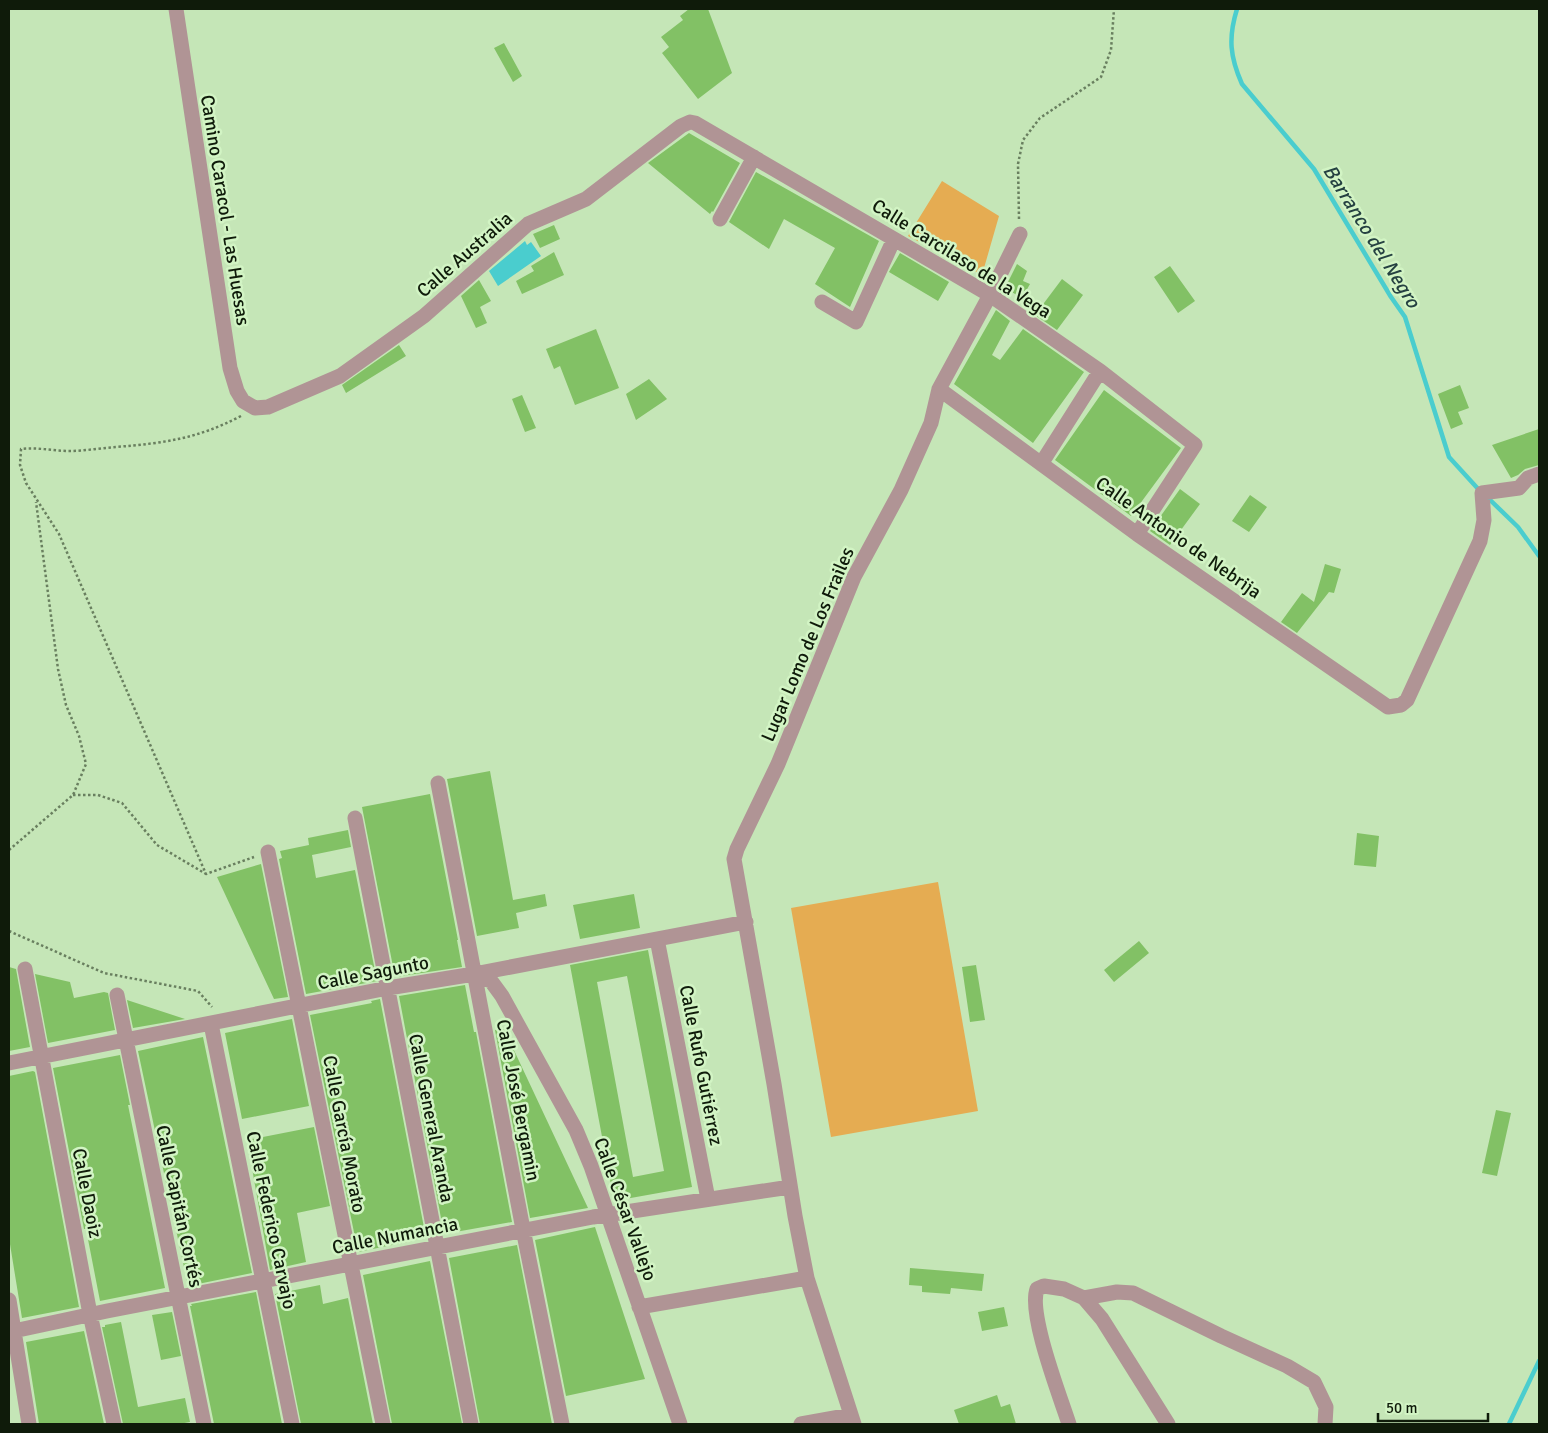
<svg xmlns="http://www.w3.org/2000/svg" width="1548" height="1433" font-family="Signika,sans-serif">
	<rect width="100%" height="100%" fill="#c5e6b7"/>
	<!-- green -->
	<path fill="#e5ac52" d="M942 181 999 216 982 275 908 236Z
		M938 882 978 1111 831 1137 791 908Z"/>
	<!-- water -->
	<path fill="#4acdce" d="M525 241 527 245 531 242 541 256 498 286 489 271Z"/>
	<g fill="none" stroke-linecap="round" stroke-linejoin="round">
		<!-- stream -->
		<path stroke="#4acdce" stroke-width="4.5" d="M1237 9C1228 38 1230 57 1242 84L1314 169 1391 297 1405 317 1449 457 1480 491
			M1486 496 1518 527 1539 556
			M1509 1424 1539 1361"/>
	</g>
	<!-- building -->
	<path fill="#82c165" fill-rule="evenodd" d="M689 9H708L732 73 698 99 662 53 669 47 661 37 683 20 680 16Z
		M504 43 522 76 513 82 494 48Z
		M689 133 740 163 713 212 712 211 710 214 648 163Z
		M756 172 879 241 850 307 815 284 835 248 784 219 769 249 729 222Z
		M554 225 560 239 540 248 533 234Z
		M554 252 564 275 522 294 516 281 534 271 531 266Z
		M900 253 949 282 938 301 889 272Z
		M1017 264 1027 271 1023 281 1030 284 1022 298 1005 288Z
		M1170 266 1195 301 1178 313 1154 277Z
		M1062 279 1083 295 1057 330 1035 315Z
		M479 280 491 301 480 307 487 323 476 328 461 296Z
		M996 310 1010 321 992 355 1000 360 1023 329 1084 372 1033 443 954 384Z
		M596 329 619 388 575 405 560 366 554 369 546 349Z
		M399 345 406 356 346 393 342 385Z
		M649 379 667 399 636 420 626 394Z
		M1460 385 1469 408 1458 412 1463 424 1451 429 1438 394Z
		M1104 390 1181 448 1131 516 1055 460Z
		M522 395 536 428 525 432 512 399Z
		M1539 429V465L1525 469 1518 475 1511 478 1492 445Z
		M1180 489 1200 504 1170 545 1150 531Z
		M1250 495 1267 507 1249 532 1232 521Z
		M1325 564 1341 569 1334 593 1329 592 1297 633 1281 622 1302 593 1314 602Z
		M490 771 513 900 545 894 547 906 516 913 519 928 477 936 447 779Z
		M430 794 458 940H457L462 967 395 977 362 807Z
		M348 830 351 847 312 855 316 878 355 870 377 981 306 994 279 859 282 858 280 851 309 845 308 838Z
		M1357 833 1379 836 1376 867 1354 865Z
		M261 864 288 997 274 999 217 877Z
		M634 894 640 928 580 939 573 905Z
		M1139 941 1149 953 1114 982 1104 970Z
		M648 950 692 1187 614 1201 570 965ZM627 976 664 1171 633 1177 597 982Z
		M976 965 985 1020 970 1022 962 967Z
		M9 967 16 969 30 1047 9 1051Z
		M35 974 70 982 74 998 104 992 108 993 115 1030 48 1043Z
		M465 985 474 1032H476L512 1222 444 1234 399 996Z
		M380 999 426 1238 358 1252 310 1015 372 1003 371 1001Z
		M127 1000 185 1019 133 1028Z
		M292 1019 309 1106 242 1119 225 1033Z
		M504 1029 588 1208 530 1218 495 1030Z
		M203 1037 252 1273 188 1286 138 1051Z
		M120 1055 130 1105H128L165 1288 100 1301 86 1229H84L53 1068Z
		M33 1071 35 1072 79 1307 22 1318 9 1238V1076Z
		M1496 1110 1511 1113 1497 1176 1482 1173Z
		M314 1127 330 1206 297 1213 306 1262 270 1270 247 1140Z
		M595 1227 645 1379 566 1396 535 1240Z
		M517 1245 552 1424H480L449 1258Z
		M430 1261 462 1424H392L363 1275Z
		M910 1268 984 1274 982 1291 951 1288 950 1294 922 1292V1286L909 1285Z
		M320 1285 323 1304 348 1298 373 1424H301L275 1294Z
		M256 1292 282 1424H214L190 1306H192L191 1304Z
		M1004 1307 1008 1326 982 1331 978 1312Z
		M172 1312 181 1356 161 1360 152 1315Z
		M121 1322 138 1407 185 1398 190 1422 179 1424H123L102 1327H105V1325Z
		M84 1331 104 1424H39L26 1342Z
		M997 1395 1001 1407 1010 1404 1016 1424H959L954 1410Z"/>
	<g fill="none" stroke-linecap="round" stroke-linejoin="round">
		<!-- path -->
		<path stroke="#697f5f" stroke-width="2.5" stroke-dasharray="2.5 2.5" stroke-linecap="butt" d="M1019 219 1018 164 1023 140 1040 118 1101 77 1111 50 1114 9
			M241 416C197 439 164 443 116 447 101 448 85 451 70 451 53 451 38 447 21 449L20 465 26 483 59 534 206 874 254 857
			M73 795H98L122 803 157 845 206 874
			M9 850 73 795 86 764 79 736 66 705 58 669 36 502
			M9 931 104 973 198 991 212 1007"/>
		<!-- minor -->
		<path stroke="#b09495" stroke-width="15" d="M176 9 230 368 237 391 243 401 255 408 268 407 340 376 424 316 528 224 586 199 681 126 690 122 695 123 990 295 1100 371 1195 445 1137 534
			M720 219 754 157
			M822 302 856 322 894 239
			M939 389 1137 534 1388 707 1401 705 1407 700 1480 541 1484 520 1482 493 1519 488 1528 478 1539 474
			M1041 464 1100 371
			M438 783 522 1224 562 1424
			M355 818 471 1424
			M268 852 383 1424
			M657 939 708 1199
			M25 969 90 1314 114 1424
			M474 974 491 981 502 996 576 1130 591 1166 680 1424
			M117 995 204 1424
			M211 1024 292 1424
			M9 1063 388 988 474 974 746 922
			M1084 1298 1117 1292 1133 1293 1221 1336 1287 1366 1314 1382 1326 1407 1325 1424
			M9 1300 29 1424
			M639 1307 807 1278
			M9 1332 107 1311 593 1217 790 1187
			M801 1424 851 1415
			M854 1424 807 1278 795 1216 774 1084 734 859 737 849 778 764 854 577 901 490 931 423 939 389 990 295 1020 234
			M1069 1424C1060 1396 1028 1314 1037 1289L1044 1286 1064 1289 1084 1298 1102 1319 1168 1424"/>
	</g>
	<g text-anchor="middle" stroke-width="5" stroke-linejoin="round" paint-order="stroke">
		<!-- street labels -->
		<g font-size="19" fill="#0f1b0a" stroke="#d2f4c4">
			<text transform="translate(226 210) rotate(81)" y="7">Camino Caracol - Las Huesas</text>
			<text transform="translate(464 254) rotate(-41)" y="7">Calle Australia</text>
			<text transform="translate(962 258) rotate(32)" y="7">Calle Carcilaso de la Vega</text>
			<text transform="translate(1179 537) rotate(35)" y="7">Calle Antonio de Nebrija</text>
			<text transform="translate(807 644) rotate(-67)" y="7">Lugar Lomo de Los Frailes</text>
			<text transform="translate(373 972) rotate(-11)" y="7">Calle Sagunto</text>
			<text transform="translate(702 1065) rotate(79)" y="7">Calle Rufo Gutiérrez</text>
			<text transform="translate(519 1100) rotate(79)" y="7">Calle José Bergamin</text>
			<text transform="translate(432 1118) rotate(79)" y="7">Calle General Aranda</text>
			<text transform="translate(345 1134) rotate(79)" y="7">Calle García Morato</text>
			<text transform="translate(88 1193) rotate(79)" y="7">Calle Daoiz</text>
			<text transform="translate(180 1206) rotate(78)" y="7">Calle Capitán Cortés</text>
			<text transform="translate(626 1209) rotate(70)" y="7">Calle César Vallejo</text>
			<text transform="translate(272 1220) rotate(78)" y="7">Calle Federico Carvajo</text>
			<text transform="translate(395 1235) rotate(-11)" y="7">Calle Numancia</text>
		</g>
		<!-- water labels -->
		<g font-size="20" font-style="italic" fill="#254141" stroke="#d2f4c4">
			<text transform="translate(1372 236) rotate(58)" y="7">Barranco del Negro</text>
		</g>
	</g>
	<!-- border -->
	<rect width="1548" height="1433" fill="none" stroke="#0f1b0a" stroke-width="20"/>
	<!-- scale -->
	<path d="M1378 1413v8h110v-8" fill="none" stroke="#0f1b0a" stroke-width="2.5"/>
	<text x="1386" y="1413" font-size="15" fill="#0f1b0a" stroke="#d2f4c4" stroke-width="4" paint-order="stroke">50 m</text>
</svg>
